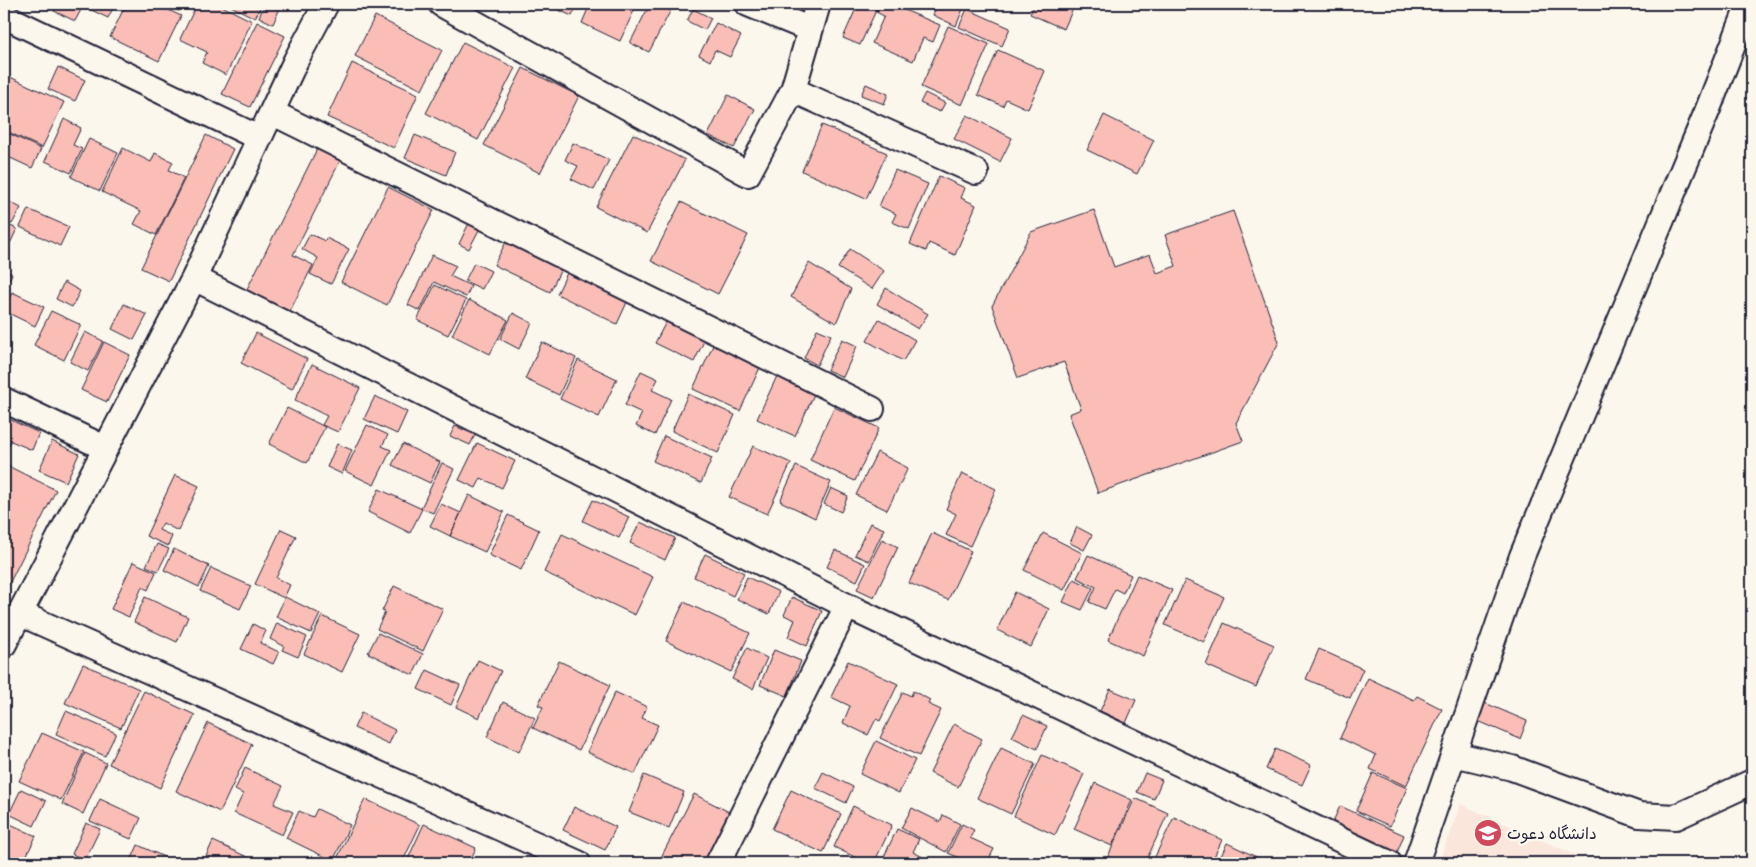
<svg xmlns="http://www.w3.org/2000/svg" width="1756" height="867" font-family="Delius,'Playpen Sans Arabic',sans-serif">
	<rect width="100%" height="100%" fill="#fbf7ec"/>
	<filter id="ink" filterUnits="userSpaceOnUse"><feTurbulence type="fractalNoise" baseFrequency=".02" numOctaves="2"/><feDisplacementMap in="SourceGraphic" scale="10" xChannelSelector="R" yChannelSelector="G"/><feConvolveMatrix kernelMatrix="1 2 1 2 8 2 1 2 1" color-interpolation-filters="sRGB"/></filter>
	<g filter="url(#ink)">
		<!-- built -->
		<path fill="#fbe6dc" d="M1461 804 1593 863H1438Z"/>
		<!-- building -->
		<path fill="#fabeb7" stroke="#22223b" d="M57 4H115L108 18 83 6 75 21 54 11Z
			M126 4H156L181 16 159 61 110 37Z
			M164 4H183L179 11Z
			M197 4H218L252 21 226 75 202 63 207 52 180 39Z
			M227 4H262L255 18Z
			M265 4H276L281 6 273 24 259 17Z
			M545 4H578L572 16Z
			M590 4H637L620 41 582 23Z
			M650 4H674L649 52 630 43Z
			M858 4H879L860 45 843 38Z
			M880 4H890L940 25 933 42 923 38 913 61 872 43 884 16 876 12Z
			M945 4H965L956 26 933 15 936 8 942 10Z
			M1035 4H1075L1064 29 1030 14Z
			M693 9 711 18 705 30 687 21Z
			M967 9 1010 28 1002 46 959 27Z
			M375 16 442 50 422 90 355 56Z
			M257 22 285 36 250 107 222 94Z
			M716 23 741 36 730 57 715 50 710 61 699 55Z
			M948 26 989 44 962 105 921 87Z
			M463 42 515 68 478 140 426 113Z
			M998 50 1045 71 1028 109 1006 99 1003 106 978 95Z
			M352 63 418 94 394 148 327 117Z
			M58 67 85 80 75 101 48 89Z
			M523 68 579 96 540 173 484 145Z
			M10 77 64 102 42 148 4 130V90Z
			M866 84 888 94 884 104 861 95Z
			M925 93 945 103 940 112 920 103Z
			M728 95 755 109 734 148 708 135Z
			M967 115 1012 138 1000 162 954 139Z
			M1104 115 1154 140 1137 174 1087 150Z
			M64 119 81 128 73 145 82 149 71 173 45 161Z
			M822 125 887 153 866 199 802 171Z
			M4 131 41 149 32 168 4 155Z
			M633 134 685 160 647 233 596 207Z
			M206 135 233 149 169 281 141 268Z
			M415 135 455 152 446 175 405 158Z
			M89 139 118 153 100 191 71 177Z
			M573 143 609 160 594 190 571 179 578 166 565 160Z
			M123 148 151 162 155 153 173 162 169 170 184 178 156 235 134 224 141 211 102 192Z
			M317 149 340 161 293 255 313 265 289 313 246 291Z
			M895 170 928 184 909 229 892 222 896 214 879 206Z
			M939 176 965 188 961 198 976 205 955 255 929 243 926 251 910 244Z
			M388 187 434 210 387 305 341 282Z
			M4 199 21 208 12 224 4 220Z
			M681 202 748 235 718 294 651 261Z
			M28 209 69 227 60 246 20 227Z
			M1094 210 1114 267 1150 254 1157 273 1176 266 1165 235 1233 211 1279 342 1236 423 1243 441 1098 493 1069 414 1081 409 1064 362 1018 378 992 306 1031 232Z
			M4 223 17 229 4 256Z
			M469 223 480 228 469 249 459 244Z
			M310 234 325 241 326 238 349 249 331 284 310 274 318 258 302 249Z
			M507 240 562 267 550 292 494 265Z
			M850 249 884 271 872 289 838 268Z
			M432 255 456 266 450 276 471 286 466 297 434 282 420 311 408 305Z
			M474 263 491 271 482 289 465 281Z
			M809 263 851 289 836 323 791 297Z
			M4 270 12 274 4 290Z
			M568 271 628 300 617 324 557 294Z
			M64 282 80 291 72 307 56 299Z
			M435 285 466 300 448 335 417 320Z
			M886 288 928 314 918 329 877 304Z
			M12 292 44 307 35 326 4 311Z
			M469 300 508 320 490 354 452 335Z
			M124 304 147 315 134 340 112 329Z
			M51 311 81 325 64 360 34 345Z
			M513 313 532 323 519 349 500 339Z
			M879 319 915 340 903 361 867 341Z
			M667 320 705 339 694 362 655 343Z
			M817 329 831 335 817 365 804 358Z
			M85 332 103 341 88 371 70 362Z
			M256 333 307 359 292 389 241 363Z
			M716 339 763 361 740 411 693 389Z
			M842 339 857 346 843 377 827 370Z
			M104 342 130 355 107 402 81 390Z
			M542 342 576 358 559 395 525 379Z
			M578 360 617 379 599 417 560 399Z
			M312 364 360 388 338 432 322 425 327 416 295 400Z
			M641 371 658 379 652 390 671 399 655 435 636 426 642 413 625 405Z
			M778 374 815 392 795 436 757 419Z
			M688 394 735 415 718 453 672 431Z
			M375 396 407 412 397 434 364 419Z
			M834 407 879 428 855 481 810 460Z
			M287 408 325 427 307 463 269 444Z
			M4 417 39 433 32 450 11 441 4 456Z
			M367 425 388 435 382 446 391 450 374 485 345 471Z
			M455 426 475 435 470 445 450 436Z
			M664 436 712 458 701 483 653 461Z
			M52 441 79 454 66 482 39 470Z
			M477 443 515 461 502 488 481 478 476 488 459 480Z
			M337 444 352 450 342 474 327 467Z
			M403 444 440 462 430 483 392 465Z
			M753 446 791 463 767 514 729 497Z
			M877 452 908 468 887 510 856 495Z
			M442 463 454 469 433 513 421 508Z
			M6 465 56 490 4 594V469Z
			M796 466 831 482 815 518 780 501Z
			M962 473 996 489 970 546 946 535 956 514 946 509Z
			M175 475 199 486 178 531 163 523 159 530 172 536 168 546 146 536Z
			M831 488 848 496 841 512 824 504Z
			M379 489 422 509 410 533 368 512Z
			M469 495 504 512 485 552 450 536Z
			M593 500 629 517 619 538 583 521Z
			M441 504 461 513 450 536 430 526Z
			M508 515 539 530 521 570 489 555Z
			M640 522 675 538 665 560 630 543Z
			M870 523 884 529 869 561 855 555Z
			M1077 527 1092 535 1084 550 1070 543Z
			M281 529 296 536 276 578 290 585 284 598 255 584Z
			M932 533 971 551 948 600 909 583Z
			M1043 533 1082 553 1064 590 1024 570Z
			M562 534 653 577 635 615 544 572Z
			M882 539 898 547 874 597 857 589Z
			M157 544 169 549 158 571 146 566Z
			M174 549 209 566 199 587 164 570Z
			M835 550 865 564 857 581 827 567Z
			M705 554 744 573 733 596 694 577Z
			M1088 555 1131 575 1123 593 1115 589 1105 609 1089 602 1096 587 1077 578Z
			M133 562 156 572 148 590 142 587 129 617 111 609Z
			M211 568 251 586 240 609 200 591Z
			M1137 575 1172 590 1143 656 1108 640Z
			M747 577 779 592 769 614 737 599Z
			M1074 579 1093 588 1082 610 1063 602Z
			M1185 580 1224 597 1204 642 1165 625Z
			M394 586 443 609 423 651 377 629 385 612 382 611Z
			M1015 592 1049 609 1031 647 997 630Z
			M145 597 188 617 177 642 134 622Z
			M285 597 320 614 311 633 276 617Z
			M792 597 822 611 807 646 788 637 795 620 784 615Z
			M684 602 750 633 731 672 666 641Z
			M322 616 360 634 342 672 304 654Z
			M277 623 307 637 298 657 282 650 284 646 270 639Z
			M1224 623 1274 645 1256 687 1206 665Z
			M253 624 266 631 260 643 279 652 273 664 241 649Z
			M378 633 423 654 413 675 368 653Z
			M747 648 767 658 753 689 732 679Z
			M1319 649 1363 669 1350 698 1306 679Z
			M774 650 801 661 787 696 760 685Z
			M478 660 501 671 479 718 456 707Z
			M559 661 610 685 579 750 533 728 543 707 538 705Z
			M848 661 898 684 880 721 876 719 868 735 843 723 850 706 831 697Z
			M83 664 139 689 121 728 65 703Z
			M427 670 460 685 451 705 418 689Z
			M1368 678 1414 700 1417 696 1442 709 1406 786 1370 769 1376 755 1340 738Z
			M1110 689 1136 700 1126 723 1100 711Z
			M144 691 195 715 160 788 109 764Z
			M913 691 930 700 928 704 941 710 919 756 880 738 903 692 911 696Z
			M615 692 647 707 642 718 658 725 635 774 587 752Z
			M1478 700 1527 721 1520 739 1471 718Z
			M503 702 535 718 519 752 487 737Z
			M66 711 116 733 105 756 56 734Z
			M361 713 395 730 389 744 354 728Z
			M1023 715 1047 726 1037 749 1012 737Z
			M208 723 252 744 220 812 176 791Z
			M954 724 982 739 958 787 930 773Z
			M42 733 84 752 61 800 19 781Z
			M876 741 915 760 899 793 860 774Z
			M1001 748 1035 764 1011 814 977 798Z
			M1275 749 1311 765 1302 785 1266 769Z
			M85 753 106 763 83 814 62 804Z
			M1042 755 1084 774 1055 835 1014 816Z
			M245 768 283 786 274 804 293 812 282 835 234 813 243 794 235 790Z
			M823 772 853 787 846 803 815 788Z
			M1145 773 1162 780 1154 799 1137 792Z
			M1373 773 1407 788 1390 826 1356 811Z
			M644 775 684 792 669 828 629 812Z
			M1095 783 1132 800 1112 846 1074 829Z
			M21 789 46 801 34 826 9 814Z
			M791 790 841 814 823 853 772 829Z
			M694 794 733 814 708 863H658Z
			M1135 798 1168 813 1145 863H1105Z
			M100 799 141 818 131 839 90 821Z
			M365 799 420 825 402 863H335Z
			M853 806 892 825 874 863H867L834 847Z
			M1340 806 1404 835 1396 855 1331 826Z
			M574 807 616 827 605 850 563 830Z
			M912 808 940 822 943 815 960 824 946 852 901 828Z
			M317 809 350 825 333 861 286 838 299 811 313 817Z
			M1174 817 1222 840 1211 863H1152Z
			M4 821 36 836 23 863H4Z
			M86 823 100 829 85 860 72 854Z
			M424 824 476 848 469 863H406Z
			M962 824 974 830 970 838 994 849 987 863H971L948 853Z
			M897 829 919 839 913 852 935 863H881Z
			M213 841 260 863H203Z
			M1227 843 1269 863H1218Z
			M138 845 177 863H130Z"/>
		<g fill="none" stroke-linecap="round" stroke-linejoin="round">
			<defs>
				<path id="minor" d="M441 4 748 174 793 90 818 4
					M748 4 809 29
					M4 16 259 138
					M793 90 976 172
					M273 113 872 409
					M194 278 847 606 1389 863
					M4 400 105 448
					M19 613 578 863
					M4 644 194 278 296 60 326 4
					M1454 754 1512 768 1639 815 1676 817 1752 782
					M718 863 847 606
					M1416 863 1522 556 1708 109 1749 4"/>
			</defs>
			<!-- minor casing -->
			<use href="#minor" stroke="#22223b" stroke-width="28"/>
			<!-- minor -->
			<use href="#minor" stroke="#fbf7ec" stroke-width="24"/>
		</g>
	</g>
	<!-- icons -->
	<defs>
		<symbol id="university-disc" viewBox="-11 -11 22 22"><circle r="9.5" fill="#d1495b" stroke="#fbf7ec"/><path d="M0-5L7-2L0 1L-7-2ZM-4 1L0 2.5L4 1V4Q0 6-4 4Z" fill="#fff"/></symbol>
	</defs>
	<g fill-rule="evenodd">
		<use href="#university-disc" x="1472" y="817" width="32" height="32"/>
	</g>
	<g text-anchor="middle" stroke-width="5" stroke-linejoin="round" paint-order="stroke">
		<!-- poi labels -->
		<g font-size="16" fill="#22223b" stroke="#fbf7ec" text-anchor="start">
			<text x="1507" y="839">دانشگاه دعوت</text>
		</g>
	</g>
	<!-- margin -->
	<rect width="1756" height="867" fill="none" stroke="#fbf7ec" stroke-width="20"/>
	<rect x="10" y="10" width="1736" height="847" fill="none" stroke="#22223b" stroke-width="2" filter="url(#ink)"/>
</svg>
